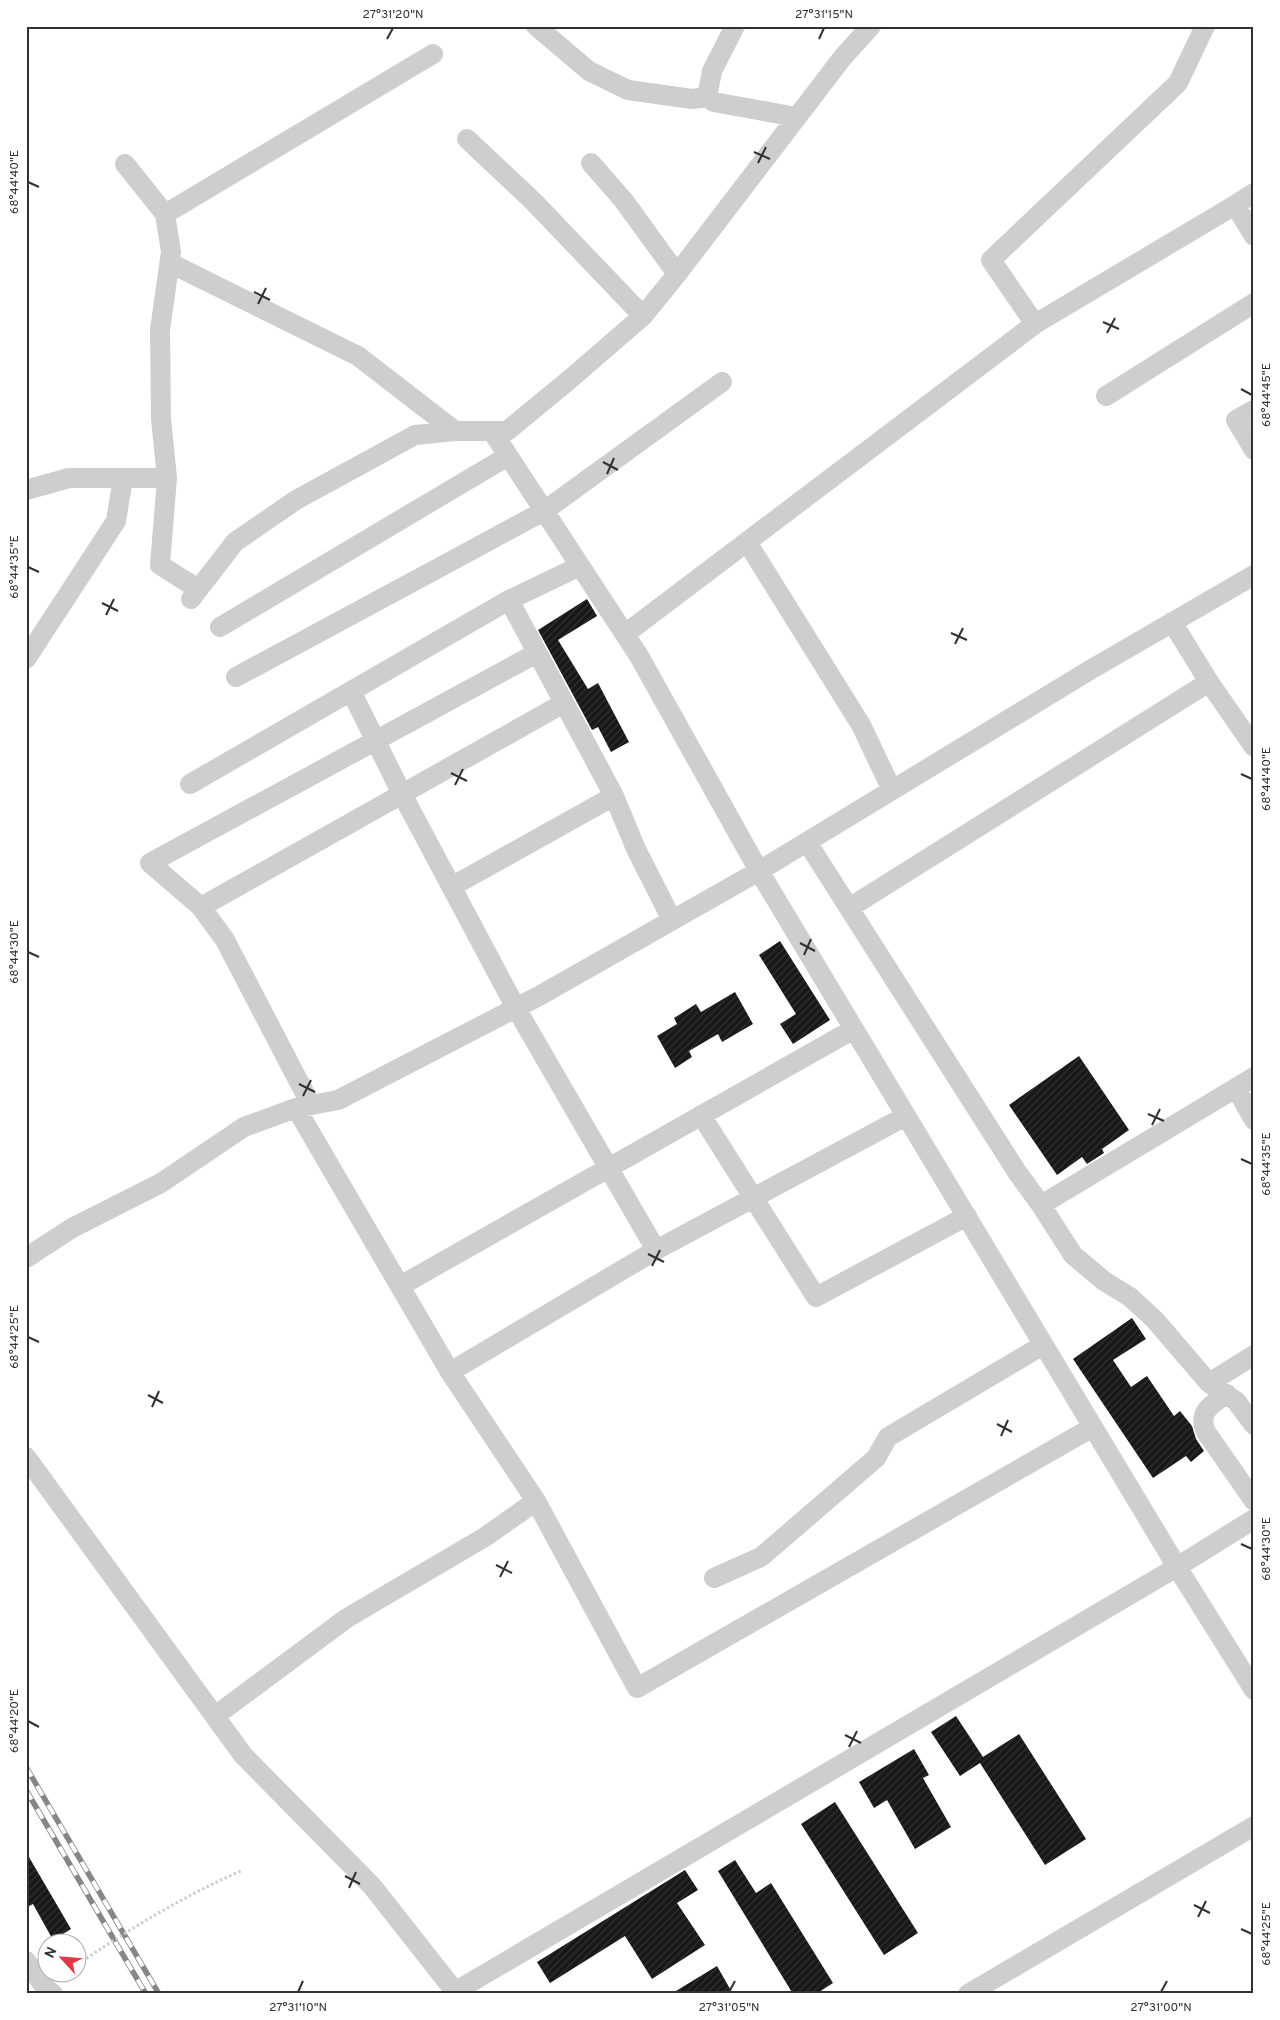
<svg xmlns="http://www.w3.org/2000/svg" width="1280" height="2020" font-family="Overpass,sans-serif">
	<defs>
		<pattern id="building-hatch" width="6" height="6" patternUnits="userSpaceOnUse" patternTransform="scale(1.25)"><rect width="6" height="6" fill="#181818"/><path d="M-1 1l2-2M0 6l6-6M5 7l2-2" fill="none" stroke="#313131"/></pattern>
	</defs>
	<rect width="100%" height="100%" fill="#fff"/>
	<!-- building -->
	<path fill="url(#building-hatch)" d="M587 599 597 616 558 640 588 689 598 683 629 742 611 752 598 727 592 730 538 630Z
		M780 941 830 1020 793 1044 780 1024 796 1014 759 955Z
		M735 992 753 1024 722 1042 718 1034 689 1051 692 1057 675 1068 657 1036 677 1024 674 1018 696 1004 701 1012Z
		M1079 1056 1129 1130 1102 1149 1104 1153 1087 1164 1082 1157 1057 1175 1009 1105Z
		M1132 1318 1146 1339 1113 1360 1131 1387 1147 1376 1174 1416 1180 1411 1192 1426 1196 1439 1204 1451 1191 1462 1186 1456 1153 1478 1073 1359Z
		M956 1716 983 1757 1019 1734 1086 1839 1045 1865 980 1763 960 1776 931 1732Z
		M914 1749 929 1775 923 1778 951 1827 915 1849 887 1800 874 1808 859 1782Z
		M835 1802 918 1933 884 1955 801 1824Z
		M26 1852 71 1929 53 1940 33 1904 26 1908Z
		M735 1860 756 1893 771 1883 833 1983 816 1994H793L718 1871Z
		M685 1870 698 1890 677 1903 705 1945 652 1979 625 1936 550 1983 537 1962Z
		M717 1966 733 1994H671Z"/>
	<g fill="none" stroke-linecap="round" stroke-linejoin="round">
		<!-- path -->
		<path stroke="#cecece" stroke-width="3" stroke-dasharray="2.5 2.5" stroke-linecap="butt" d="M60 1977 65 1972"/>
		<!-- minor -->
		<path stroke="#cecece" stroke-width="20" d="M536 26 589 71 628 90 692 99 707 97
			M735 26 712 71 707 97 714 102 796 117
			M1205 26 1178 83 991 260 1035 324 1235 205
			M467 139 533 201 643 316
			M591 163 624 201 677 274
			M125 164 165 214 171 252 160 330 161 419 167 478 160 565 198 589
			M1254 193 1235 205 1254 236
			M165 214 433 54
			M170 263 358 356 455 431
			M1106 396 1254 303
			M1254 410 1236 420 1254 450
			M492 431 639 656 759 871 1177 1567 1254 1690
			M26 490 69 478H167
			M747 542 861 725 892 790
			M191 599 235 542 296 500 415 435 455 431H507L569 380 643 316 677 274 843 57 871 26
			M1172 622 1209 682 1254 747
			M220 627 508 456
			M625 634 1035 324
			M26 659 116 521 123 478
			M236 677 544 511 722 382
			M190 784 509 600
			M614 796 636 849 672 920
			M807 842 1017 1172 1041 1205 1254 1077
			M451 887 614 796 509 600 580 566
			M201 907 150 863 537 653
			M849 908 1209 682
			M1236 1088 1254 1120
			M311 1105 225 940 201 907 564 703
			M296 1108 450 1372 656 1250 516 1008 402 794 351 691
			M701 1115 816 1297 967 1216
			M1041 1205 1073 1255 1104 1281 1130 1297 1155 1320 1209 1383 1236 1401 1254 1425
			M656 1250 906 1116
			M26 1258 72 1228 161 1183 244 1127 296 1108 338 1100 539 996 759 871 1090 670 1254 575
			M400 1286 854 1029
			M1209 1383 1254 1355
			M1227 1394C1212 1404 1197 1412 1206 1432L1254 1501
			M26 1457 243 1755 372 1886 457 1994
			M536 1501 637 1688 1093 1427
			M714 1578 761 1557 876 1458 888 1437 1043 1345
			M215 1716 347 1618 485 1537 536 1501 450 1372
			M26 1961 45 1987 53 1994
			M456 1991 1177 1567 1254 1519
			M968 1994 1254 1826"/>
		<defs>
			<path id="rail" d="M26 1767 159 1994
				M26 1790 146 1994"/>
		</defs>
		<!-- rail casing -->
		<use href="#rail" stroke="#868686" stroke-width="5.5"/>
		<!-- rail -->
		<use href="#rail" stroke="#fff" stroke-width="4" stroke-dasharray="11" stroke-linecap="butt"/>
		<!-- path-bridge -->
		<path stroke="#cecece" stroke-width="3" stroke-dasharray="2.5 2.5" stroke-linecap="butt" d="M78 1964C130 1929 183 1896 241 1871"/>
	</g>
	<!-- ticks -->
	<path fill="none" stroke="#313131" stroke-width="2" d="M387 39 393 28M819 39 824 28M754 152 770 159M758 163 766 147M28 182 39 187M254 292 270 300M258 304 266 288M1103 322 1119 329M1107 333 1115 318M1241 389 1252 395M603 462 618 470M607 474 614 458M28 567 39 572M102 603 118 611M106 615 114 599M951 633 967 640M955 644 963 628M451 773 467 781M1241 774 1252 779M455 785 463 769M800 943 815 951M28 952 39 957M804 955 811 939M299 1084 315 1092M303 1096 311 1080M1148 1114 1164 1121M1152 1125 1160 1109M1241 1159 1252 1164M648 1254 664 1262M652 1266 660 1250M28 1337 39 1342M148 1395 163 1403M152 1407 159 1391M997 1424 1012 1432M1001 1436 1008 1420M1241 1544 1252 1549M496 1565 512 1573M500 1577 508 1561M28 1721 39 1727M845 1735 861 1743M849 1747 857 1731M345 1876 360 1884M349 1888 356 1872M1194 1905 1210 1913M1198 1917 1206 1901M1241 1929 1252 1934M298 1992 303 1981M729 1992 735 1981M1161 1992 1167 1981"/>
	<!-- border -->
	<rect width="1280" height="2020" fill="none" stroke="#ffffff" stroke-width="55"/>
	<!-- north arrow -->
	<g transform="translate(62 1958) rotate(296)"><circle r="24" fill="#ffffff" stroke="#adadad"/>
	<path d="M0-4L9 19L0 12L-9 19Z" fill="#e63643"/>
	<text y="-8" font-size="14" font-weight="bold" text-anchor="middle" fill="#313131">N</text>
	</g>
	<rect x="28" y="28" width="1224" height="1964" fill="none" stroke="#313131" stroke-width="2"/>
	<g font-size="12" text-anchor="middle" fill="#313131">
		<text x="393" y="18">27°31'20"N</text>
		<text x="824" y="18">27°31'15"N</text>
		<text transform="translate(14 182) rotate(-90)" y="4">68°44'40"E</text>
		<text transform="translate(1266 395) rotate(-90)" y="4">68°44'45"E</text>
		<text transform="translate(14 567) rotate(-90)" y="4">68°44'35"E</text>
		<text transform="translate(1266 779) rotate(-90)" y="4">68°44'40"E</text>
		<text transform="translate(14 952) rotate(-90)" y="4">68°44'30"E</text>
		<text transform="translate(1266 1164) rotate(-90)" y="4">68°44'35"E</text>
		<text transform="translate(14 1337) rotate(-90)" y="4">68°44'25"E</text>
		<text transform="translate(1266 1549) rotate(-90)" y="4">68°44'30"E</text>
		<text transform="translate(14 1721) rotate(-90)" y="4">68°44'20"E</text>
		<text transform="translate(1266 1934) rotate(-90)" y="4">68°44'25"E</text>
		<text x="298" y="2011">27°31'10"N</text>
		<text x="729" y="2011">27°31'05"N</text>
		<text x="1161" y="2011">27°31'00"N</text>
	</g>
</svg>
